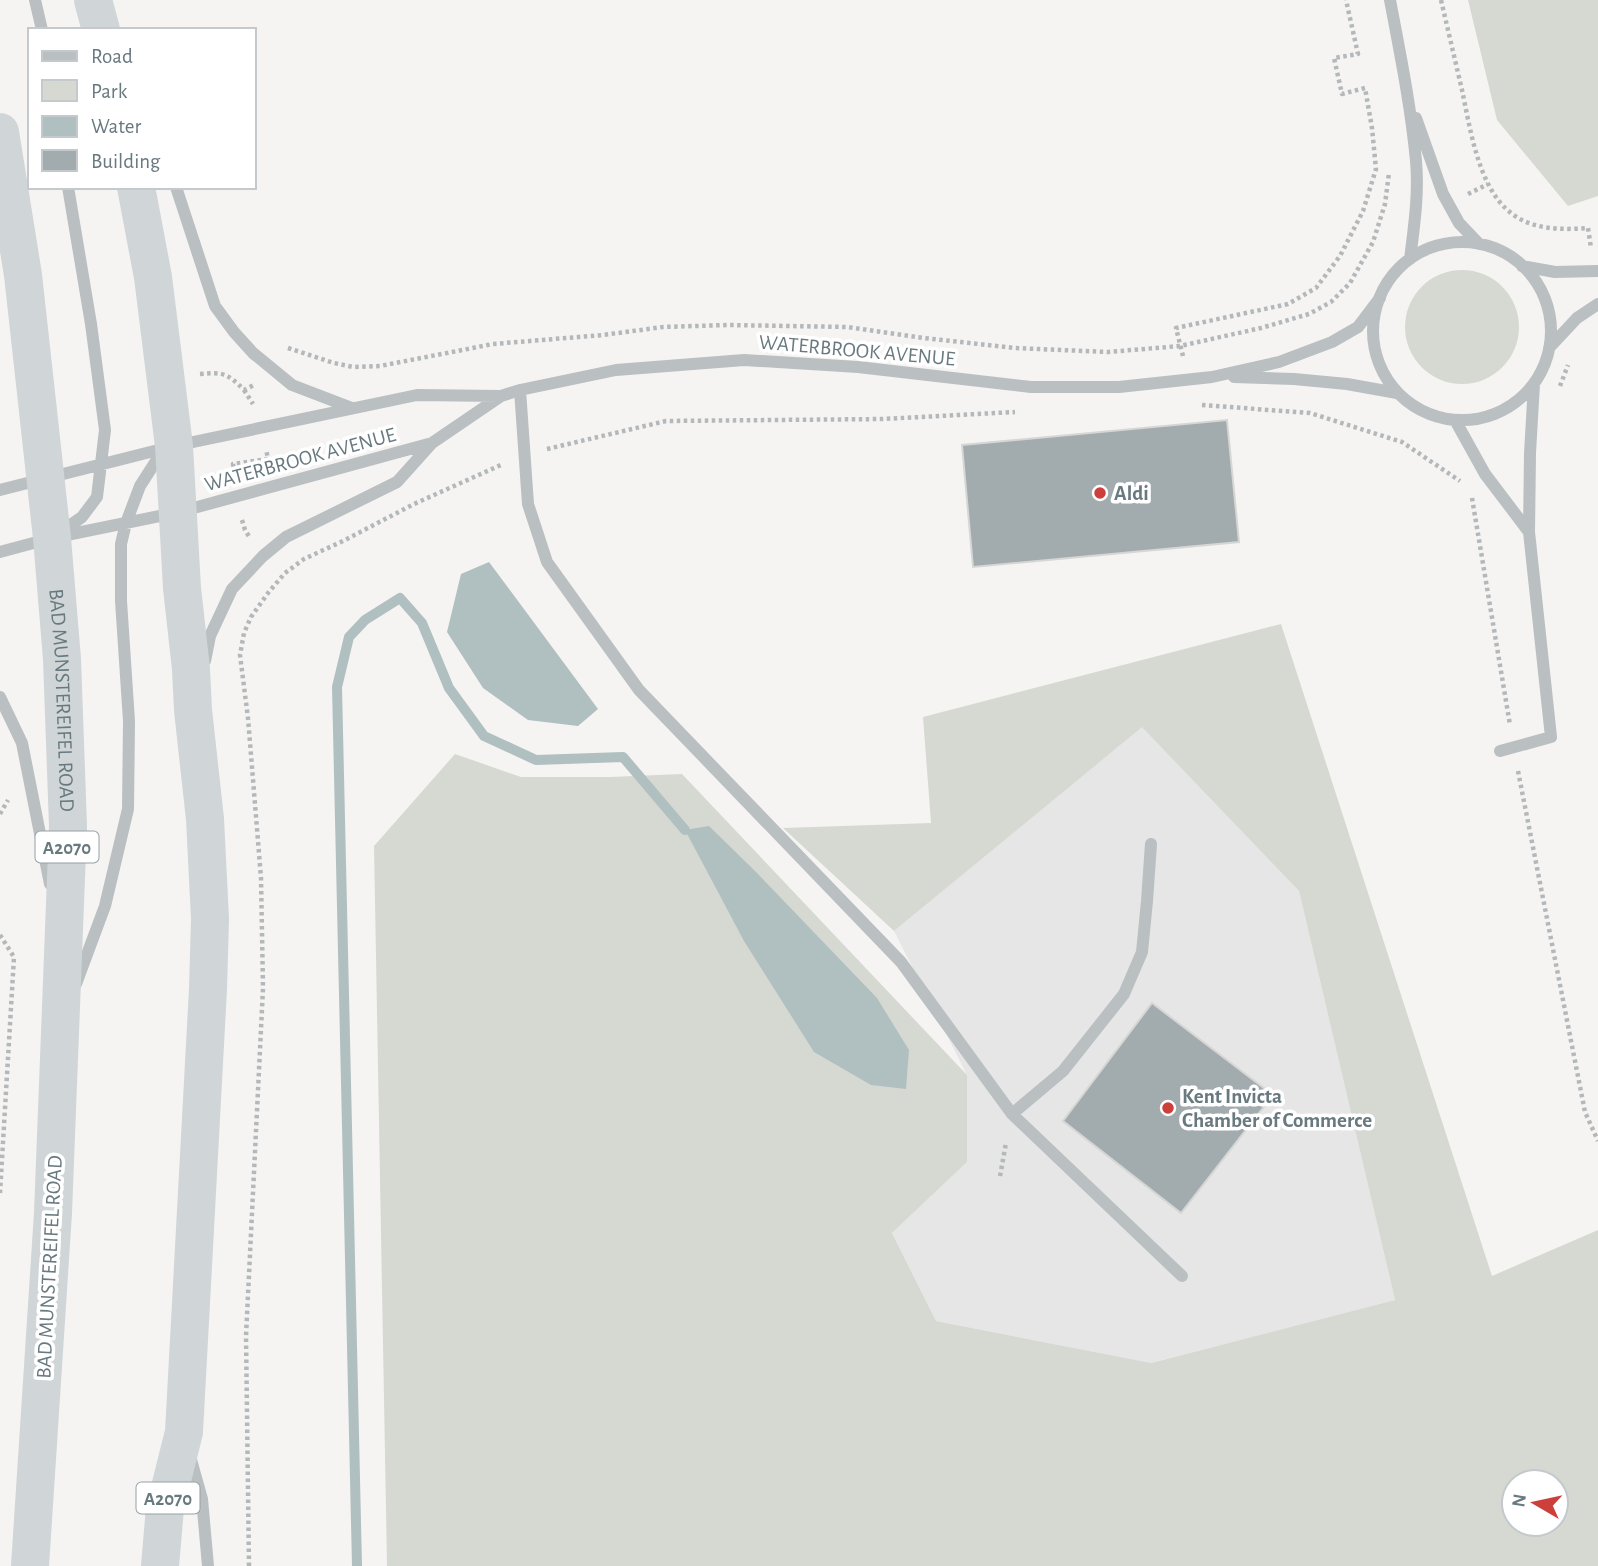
<svg xmlns="http://www.w3.org/2000/svg" width="1598" height="1566" font-family="'Alegreya Sans',sans-serif">
	<rect width="100%" height="100%" fill="#f5f4f2"/>
	<!-- built -->
	<path fill="#e5e6e5" d="M1142 726 1299 891 1395 1300 1150 1363 936 1321 892 1233 967 1162V1075L894 931Z"/>
	<!-- green -->
	<path fill="#d6d9d2" fill-rule="evenodd" d="M1468 0H1598V196L1568 206 1497 120Z
		M1405 327a57 57 0 1 1 114 0a57 57 0 1 1-114 0Z
		M1281 624 1492 1276 1598 1230V1566H387L374 846 455 754 521 777H610L682 774 967 1075V1162L892 1233 936 1321 1151 1363 1395 1300 1299 891 1142 727 894 931 783 828 931 823 923 717ZM1514 1482H1556V1524H1514Z"/>
	<!-- water -->
	<path fill="#b0bfc0" d="M489 562 598 709 578 726 528 720 483 688 447 632 461 574Z
		M709 826 755 871 877 998 909 1050 906 1089 871 1085 814 1052 744 941 685 830Z"/>
	<g fill="none" stroke-linecap="round" stroke-linejoin="round">
		<!-- stream -->
		<path stroke="#b0bfc0" stroke-width="10" d="M357 1566 337 687 349 637 365 620 400 598 422 623 449 688 484 736 536 760 623 757 685 830"/>
	</g>
	<!-- building -->
	<path fill="#a2abae" stroke="#d6d6d5" stroke-width="2" d="M1227 420 1239 542 973 567 962 445Z
		M1152 1003 1273 1095 1181 1213 1063 1121Z"/>
	<g fill="none" stroke-linecap="round" stroke-linejoin="round">
		<!-- path -->
		<path stroke="#b4b8ba" stroke-width="4.5" stroke-dasharray="3.5 3.5" stroke-linecap="butt" d="M1441 0C1448 30 1455 60 1462 90 1470 127 1478 188 1511 213 1532 230 1562 230 1588 228L1591 248
			M1468 194 1488 184
			M288 348 334 363 353 367 380 366 493 344 603 335 663 327 728 325 848 327 924 338 1015 348 1108 352 1180 346 1261 328 1309 314 1331 302 1350 283 1373 242 1385 204 1389 173
			M1183 356 1176 328 1288 304 1316 288 1340 256 1363 211 1376 169 1372 128 1365 88 1342 94 1334 58 1358 54 1346 0
			M200 374C224 372 227 373 244 390L254 385
			M1560 386 1568 365
			M244 390 253 404
			M1202 405 1310 413 1402 442 1460 481
			M547 449 666 421 883 419 1015 412
			M235 474 233 464 268 459 266 449
			M1472 498 1510 725
			M242 520 245 530 250 538
			M1518 771 1585 1112 1598 1141
			M0 814 8 800
			M0 935 14 957 0 1193
			M1000 1176 1006 1143
			M249 1566 246 1336 263 988 261 878 248 718 240 655 244 633 251 617 268 593 285 573 304 559 343 541 414 504 503 464"/>
		<!-- minor -->
		<path stroke="#babfc1" stroke-width="12" d="M35 0 42 30
			M1390 0C1400 53 1411 107 1416 161 1419 194 1414 227 1410 259
			M1416 118 1443 194 1459 223 1479 244
			M176 187 215 306 234 332 253 353 292 385 352 408
			M1373 331a89 89 0 1 1 178 0a89 89 0 1 1-178 0Z
			M1522 266 1555 272 1598 271
			M1549 348 1577 318 1598 304
			M1234 377 1294 379 1347 384 1397 393
			M520 390 528 504 547 562 639 690 901 962 1012 1114 1182 1276
			M1455 420 1485 474 1529 532
			M0 490 174 446 417 395 500 396
			M58 534 82 517 97 497 105 430 91 324 68 187
			M0 552 52 538 179 512 432 443 501 396 520 390 616 370 744 360 858 367 1031 387H1119L1212 377 1279 362 1332 342 1358 327 1380 298
			M205 661 210 636 232 589 263 556 286 537 397 482 432 443
			M0 697 22 743 50 884
			M1500 751 1551 737 1529 532 1530 453 1534 384
			M76 984 105 906 128 809 129 721 121 601V544L126 523 140 486 156 461 166 453
			M1012 1114 1063 1071 1124 994 1142 952 1147 901 1151 844
			M190 1456 202 1499 208 1566"/>
		<!-- highway -->
		<g stroke="#d0d5d7" stroke-width="38">
			<path d="M93 0 101 30"/>
			<path id="s1" d="M0 132 23 275 52 538 62 659 68 826 53 1213 30 1566"/>
			<path d="M136 187 153 277 174 446 182 588 191 669 193 710 205 819 210 919 208 989 184 1432 165 1508 160 1566"/>
		</g>
	</g>
	<!-- markers -->
	<g fill="#cc3f3a" stroke="#fff" stroke-width="2.5">
		<circle cx="1100" cy="493" r="7"/>
		<circle cx="1168" cy="1108" r="7"/>
	</g>
	<g text-anchor="middle" stroke-width="7" stroke-linejoin="round" paint-order="stroke">
		<!-- shield labels -->
		<g fill="#fff" stroke="#95a1a5" stroke-width="2">
			<rect x="35.5" y="831.5" width="63" height="31" rx="5"/>
			<rect x="136.5" y="1482.5" width="63" height="31" rx="5"/>
		</g>
		<g font-size="19" font-weight="bold" fill="#68797f">
			<text x="67" y="854">A2070</text>
			<text x="168" y="1505">A2070</text>
		</g>
		<!-- street labels -->
		<g font-size="21" fill="#68797f" stroke="#fff">
			<text transform="translate(857 350) rotate(5)" y="7">WATERBROOK AVENUE</text>
			<text transform="translate(300 459) rotate(-15)" y="7">WATERBROOK AVENUE</text>
			<text dy="7" stroke="none"><textPath href="#s1" startOffset="572">BAD MUNSTEREIFEL ROAD</textPath></text>
			<text transform="translate(49 1267) rotate(-87)" y="7">BAD MUNSTEREIFEL ROAD</text>
		</g>
		<!-- poi labels -->
		<g font-size="21" font-weight="bold" fill="#68797f" stroke="#fff" text-anchor="start">
			<text x="1114" y="500">Aldi</text>
			<text x="1182" y="1103">Kent Invicta<tspan x="1182" dy="24">Chamber of Commerce</tspan></text>
		</g>
	</g>
	<!-- legend -->
	<rect x="28" y="28" width="228" height="161" fill="#ffffff" stroke="#c3c9cc" stroke-width="2"/>
	<rect x="42" y="51" width="35" height="10" fill="#babfc1" stroke="#c3c9cc" stroke-width="2"/>
	<text x="91" y="63" font-size="21" fill="#68797f">Road</text>
	<rect x="42" y="80" width="35" height="21" fill="#d6d9d2" stroke="#c3c9cc" stroke-width="2"/>
	<text x="91" y="98" font-size="21" fill="#68797f">Park</text>
	<rect x="42" y="116" width="35" height="21" fill="#b0bfc0" stroke="#c3c9cc" stroke-width="2"/>
	<text x="91" y="133" font-size="21" fill="#68797f">Water</text>
	<rect x="42" y="150" width="35" height="21" fill="#a2abae" stroke="#c3c9cc" stroke-width="2"/>
	<text x="91" y="168" font-size="21" fill="#68797f">Building</text>
	<!-- north arrow -->
	<g transform="translate(1535 1503) rotate(279)"><circle r="33" fill="#ffffff" stroke="#c3c9cc" stroke-width="2"/>
	<path d="M0-5L12 26L0 18L-12 26Z" fill="#cc3f3a"/>
	<text y="-10" font-size="19" font-weight="bold" text-anchor="middle" fill="#68797f">N</text>
	</g>
</svg>
